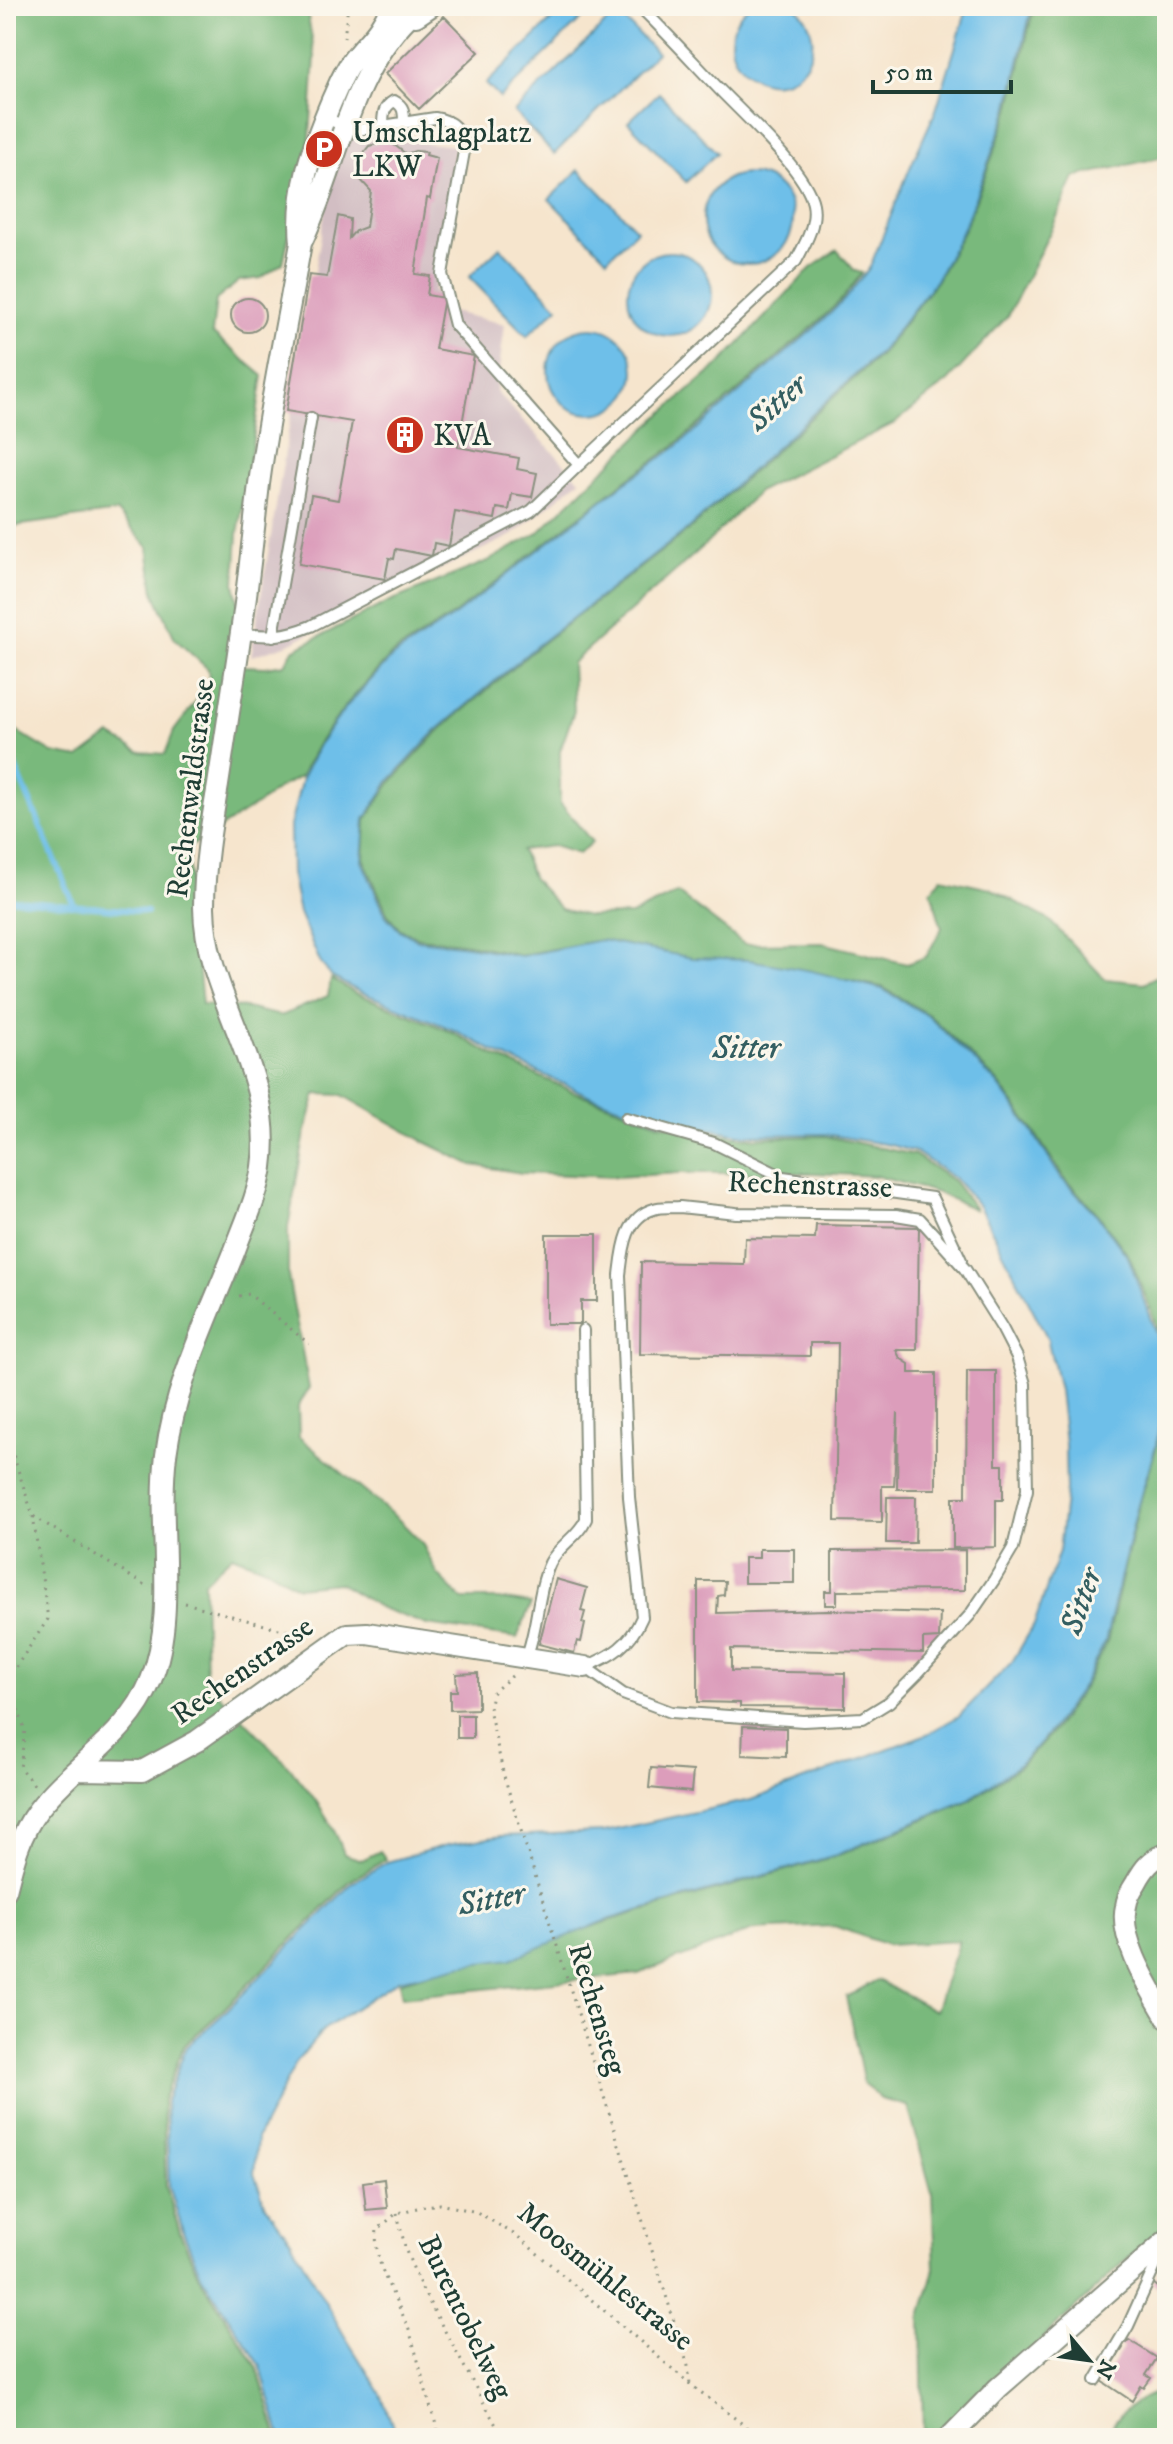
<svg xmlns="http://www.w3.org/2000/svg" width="1173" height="2444" font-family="'IM FELL DW Pica',serif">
	<rect width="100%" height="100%" fill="#fbf7ec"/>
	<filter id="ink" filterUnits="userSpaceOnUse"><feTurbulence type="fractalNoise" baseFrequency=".0125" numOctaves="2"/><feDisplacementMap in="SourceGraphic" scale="16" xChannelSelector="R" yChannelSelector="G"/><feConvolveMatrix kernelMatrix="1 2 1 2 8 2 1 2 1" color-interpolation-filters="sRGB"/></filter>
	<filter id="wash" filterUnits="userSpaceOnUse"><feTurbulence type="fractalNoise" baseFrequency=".006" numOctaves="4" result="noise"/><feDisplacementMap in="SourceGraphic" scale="32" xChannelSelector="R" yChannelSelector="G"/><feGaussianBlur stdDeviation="1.8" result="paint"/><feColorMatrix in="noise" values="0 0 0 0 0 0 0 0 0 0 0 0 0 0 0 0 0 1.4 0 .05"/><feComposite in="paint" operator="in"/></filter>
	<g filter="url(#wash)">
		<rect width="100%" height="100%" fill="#f6e5cd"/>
		<!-- industrial -->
		<path fill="#d2bec3" d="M353 135 455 146 434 291 440 294 442 310 505 324 496 392 580 480 513 535 368 603 289 644 251 656 333 163Z"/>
		<!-- forest -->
		<path fill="#79b97b" stroke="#4c7b58" stroke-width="2" d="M6 6H306L315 56 310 137 283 263 261 278 239 281 216 300 212 333 263 376 238 534 235 583 239 604 242 666 265 667 285 664 293 650 388 602 488 561 538 533 656 419 722 362 811 268 837 250 855 271 862 273 842 299 817 323 674 446 622 483 456 613 391 655 346 705 318 744 300 777 280 787 261 802 190 847 189 868 202 1004 246 1008 281 1016 328 996 331 979 355 993 452 1032 499 1058 574 1092 661 1124 746 1138 825 1136 915 1155 953 1181 976 1210 938 1193 876 1176 815 1173H680L615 1177 522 1173 472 1165 425 1142 342 1095 316 1094 305 1133 288 1227V1276L309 1388 298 1407 299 1437 399 1520 422 1543 438 1575 462 1599H498L531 1604 517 1638 427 1625 381 1608 339 1583 298 1587 268 1569 232 1555 204 1582 206 1681C252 1730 323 1790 344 1854L362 1860 380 1851 386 1859 350 1881 220 2013 184 2045 163 2100 166 2186 180 2233 199 2276 257 2367 278 2438H6V725L53 753 79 758 110 735 139 752 165 754 174 731 195 703 209 678 208 669 175 639 154 592 148 547 117 512 6 527Z
			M1034 6H1167V156L1074 177 1053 226 1008 316 948 381 895 423 759 491 706 544 572 663 574 711 560 751V803L592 842 578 854 553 846 521 850 533 879 561 909 588 916 631 915 677 893 744 944 822 943 907 964 926 957 942 928 931 891 941 877 990 888 1049 920 1105 979 1144 983 1167 971V1359L1150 1308 1130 1258 1097 1213 1063 1177 1032 1128 998 1082 929 1015 882 987 749 960 692 958 601 940 521 955 468 944 419 938 400 929 388 915 364 860 366 820 392 781 438 732 536 648 690 529 883 352 937 280 965 228 1010 110Z
			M1167 1389V2222L936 2438H923L921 2316 935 2269 932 2193 908 2106 881 2099 864 2084 846 1997 877 1980 935 2011 959 1941 887 1945 834 1926 753 1930 638 1974 402 1997 399 1982 462 1963 532 1948 611 1920 836 1856 970 1800 1021 1765 1054 1730 1085 1685 1107 1642 1138 1509 1157 1445Z
			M1167 2388V2438H1104C1118 2411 1139 2398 1167 2388Z"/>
		<!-- water -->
		<path fill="#6ebfe9" stroke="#467e8e" stroke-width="2" d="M566 6H595L500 98 486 84Z
			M750 6H795C838 44 793 105 749 74 739 67 732 56 731 43 731 28 738 14 750 6Z
			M968 6H1032L1008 110 964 227 936 280 881 351 689 528 535 647 436 731 390 780 365 819 362 861 386 916 399 930 418 940 468 946 521 956 601 940 692 958 749 960 812 971 882 989 928 1016 997 1083 1030 1128 1061 1178 1096 1214 1129 1259 1167 1365V1379L1156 1445 1137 1508 1105 1642 1083 1685 1052 1729 1020 1764 969 1799 836 1855 610 1919 511 1959 464 1965 398 1980 323 2030 297 2061 257 2138 254 2174 266 2206 291 2241 344 2335 381 2394 397 2438H281L260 2365 201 2275 183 2232 169 2185 166 2101 186 2047 222 2015 352 1883 387 1862 447 1845 501 1836 604 1832 751 1800 927 1734 959 1716 1012 1662 1034 1625 1059 1551 1066 1490 1065 1444 1059 1390 1047 1337 979 1206 955 1179 916 1152 890 1145 825 1134 746 1135 661 1121 590 1096 501 1055 454 1030 356 990 332 977 320 962 299 913 291 873 290 826 302 778 319 745 347 706 392 657 457 614 623 484 675 448 818 325 844 300 870 267 910 168 936 110Z
			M617 12 657 53 554 154 514 112Z
			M659 93 717 153 686 182 628 122Z
			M579 170 637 230 607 259 549 199Z
			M703 219a45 45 0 1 1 90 0a45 45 0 1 1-90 0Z
			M500 247 558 307 527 336 469 277Z
			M628 294a42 42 0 1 1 84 0a42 42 0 1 1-84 0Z
			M548 371a43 43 0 1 1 86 0a43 43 0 1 1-86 0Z"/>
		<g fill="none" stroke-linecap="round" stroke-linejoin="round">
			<!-- stream -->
			<path stroke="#6ebfe9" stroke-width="6" d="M6 745 74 905
				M6 899 147 912"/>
		</g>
		<g id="blocks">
			<!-- building -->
			<path fill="#dc9dbb" d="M444 16 479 52 419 109 385 74Z
				M385 142 393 144 406 154 415 151 427 152 426 155 437 158 430 199 427 198 415 274 430 276 427 295 444 298 435 349 474 356 458 447 519 458 517 469 537 473 532 497 512 494 509 510 497 508 495 519 455 512 449 546 434 543 432 556 396 549 394 559 389 558 385 579 299 564 311 495 338 500 352 422 286 411 309 275 327 277 338 216 350 219 349 238 355 231 366 227 371 191 359 178 358 160 369 146Z
				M231 315a17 17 0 1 1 34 0a17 17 0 1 1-34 0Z
				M816 1225 919 1227 917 1350H896L900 1358 909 1364V1373H936V1489H897L898 1413 894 1486H882V1522L835 1521 838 1343H810V1356L640 1354 641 1262 744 1264 745 1238 815 1239Z
				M546 1234H597V1301H581V1324H546Z
				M967 1371H996V1465H1003V1500H996V1547L953 1548V1497H966Z
				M887 1497H916L915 1543H886Z
				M759 1549H794V1583H744V1558H759Z
				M965 1550V1590L837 1591V1605H825V1591H832V1551Z
				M556 1579 587 1588 581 1611 585 1612 582 1623 585 1624 581 1642 577 1641 574 1653 539 1644Z
				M698 1581H725L724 1595 718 1596 717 1613 827 1610 940 1613 939 1638 923 1639V1653L731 1649V1671L845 1673V1708L740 1707V1703L698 1702Z
				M478 1673V1709L450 1710V1691H457L456 1674Z
				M457 1715H473V1738H457Z
				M743 1726 786 1728V1757L742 1755Z
				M651 1768 693 1771 691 1792 649 1788Z
				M384 2179 387 2208 366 2210 363 2182Z
				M1167 2265V2295L1152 2282Z
				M1122 2340 1127 2343 1129 2340 1157 2358 1146 2375 1151 2378 1144 2388 1141 2386 1132 2401 1102 2381 1123 2348 1119 2345Z"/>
		</g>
	</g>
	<g filter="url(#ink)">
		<use href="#blocks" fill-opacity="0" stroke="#8a9180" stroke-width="2"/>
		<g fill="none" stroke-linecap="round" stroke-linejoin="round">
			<defs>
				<path id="service" d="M324 118 357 130 435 118C453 121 459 129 465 146L442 274 455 325 579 465 796 261C805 244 817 224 813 204 806 171 745 116 720 90 693 62 667 33 639 6
					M383 127C383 115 383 107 394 101 404 106 404 112 404 123
					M241 633C267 638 287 636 311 626L531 511 579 465
					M273 636 311 418
					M626 1118 714 1143 783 1177 932 1198 961 1260
					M680 1207 736 1213 896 1215 920 1219 965 1269 1002 1328 1017 1357 1025 1384 1027 1490 1013 1548 994 1580 970 1615 917 1674 889 1702 863 1718 803 1721 671 1712 623 1694 585 1667C612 1656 630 1645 642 1617L629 1497 620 1275C623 1250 625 1217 654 1209 661 1206 672 1208 680 1207Z
					M526 1658C538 1628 537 1591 550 1563 559 1545 578 1537 586 1519L583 1330
					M1096 2380 1128 2326 1162 2251"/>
				<path id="minor" d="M399 12 416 16 431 6
					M301 243C338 167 347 78 409 16
					M79 1770 142 1771 197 1741 347 1634 367 1633 585 1667
					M1167 1853C1151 1859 1144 1868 1136 1883 1132 1889 1127 1898 1126 1906 1118 1939 1151 1990 1167 2018
					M6 1890C13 1862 20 1834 38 1810 74 1763 128 1737 151 1680 178 1614 157 1527 166 1455 175 1384 209 1316 235 1250 245 1223 258 1195 262 1167 276 1069 205 999 204 907 204 866 211 826 218 785 225 737 233 688 240 639 248 587 253 535 259 484 270 403 287 323 301 243 296 191 312 147 332 100 338 87 343 73 352 61 368 40 380 33 391 6
					M949 2438 998 2388 1167 2240"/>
			</defs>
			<!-- service casing -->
			<use href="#service" stroke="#8a9180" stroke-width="14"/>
			<!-- minor casing -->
			<use href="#minor" stroke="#8a9180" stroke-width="24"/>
			<!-- path -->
			<path stroke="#8a9180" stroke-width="3" stroke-dasharray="2 6" stroke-linecap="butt" d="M344 38 348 6
				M239 1296 249 1294 309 1344
				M6 1433 33 1516 146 1586
				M33 1516 48 1619 8 1679 25 1730 20 1768 35 1786
				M185 1603 308 1637
				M512 1676 492 1693 489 1709 504 1776 688 2366 690 2384
				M397 2213 406 2251 421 2287 503 2438
				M441 2438C427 2403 421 2366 409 2330 397 2297 372 2265 377 2230L397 2213 425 2206 440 2204 477 2212 517 2236 690 2384 761 2438"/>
			<!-- service -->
			<use href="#service" stroke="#fff" stroke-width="10"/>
			<!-- minor -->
			<use href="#minor" stroke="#fff" stroke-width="20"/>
		</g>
	</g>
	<!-- icons -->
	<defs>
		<symbol id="parking-disc" viewBox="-11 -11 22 22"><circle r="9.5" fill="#c8321e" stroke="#fbf7ec"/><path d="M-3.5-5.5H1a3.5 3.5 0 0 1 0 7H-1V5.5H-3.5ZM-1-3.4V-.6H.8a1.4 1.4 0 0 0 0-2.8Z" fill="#fff"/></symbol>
		<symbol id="building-disc" viewBox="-11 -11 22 22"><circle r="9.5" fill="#c8321e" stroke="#fbf7ec"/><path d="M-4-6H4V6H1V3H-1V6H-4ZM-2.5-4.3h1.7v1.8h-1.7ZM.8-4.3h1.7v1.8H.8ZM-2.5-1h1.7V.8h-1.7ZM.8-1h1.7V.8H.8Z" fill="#fff"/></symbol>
	</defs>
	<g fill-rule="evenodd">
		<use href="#parking-disc" x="302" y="127" width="44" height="44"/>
		<use href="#building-disc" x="383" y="413" width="44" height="44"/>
	</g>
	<g text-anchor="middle" stroke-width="6" stroke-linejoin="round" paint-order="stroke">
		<!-- poi labels -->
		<g font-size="30" fill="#1f3d34" stroke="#fbf7ec" text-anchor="start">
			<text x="352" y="142">Umschlagplatz<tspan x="352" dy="34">LKW</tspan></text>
			<text x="433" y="445">KVA</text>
		</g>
		<!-- street labels -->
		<g font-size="30" fill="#1f3d34" stroke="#fbf7ec">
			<text transform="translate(190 788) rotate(-83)" y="10">Rechenwaldstrasse</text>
			<text transform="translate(810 1184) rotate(2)" y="10">Rechenstrasse</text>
			<text transform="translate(242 1670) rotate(-35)" y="10">Rechenstrasse</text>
			<text transform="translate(598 2009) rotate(73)" y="10">Rechensteg</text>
			<text transform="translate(606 2276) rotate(39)" y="10">Moosmühlestrasse</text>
			<text transform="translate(466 2317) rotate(64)" y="10">Burentobelweg</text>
		</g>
		<!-- water labels -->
		<g font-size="32" font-style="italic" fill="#335e61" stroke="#fbf7ec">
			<text transform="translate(776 402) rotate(-42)" y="11">Sitter</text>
			<text x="746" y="1058">Sitter</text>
			<text transform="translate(1080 1601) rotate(-71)" y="11">Sitter</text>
			<text transform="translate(491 1898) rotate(-11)" y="11">Sitter</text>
		</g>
	</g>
	<!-- margin -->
	<rect width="1173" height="2444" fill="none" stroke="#fbf7ec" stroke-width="32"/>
	<!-- north arrow -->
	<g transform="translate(1089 2360) rotate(119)" stroke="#fbf7ec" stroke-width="6" paint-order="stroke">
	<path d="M0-6L14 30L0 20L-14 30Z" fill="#1f3d34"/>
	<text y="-12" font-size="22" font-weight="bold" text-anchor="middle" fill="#1f3d34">N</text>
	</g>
	<!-- scale -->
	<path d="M873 80v12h138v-12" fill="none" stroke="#1f3d34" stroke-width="4"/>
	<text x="885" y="80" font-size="24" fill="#1f3d34" stroke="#fbf7ec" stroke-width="6" paint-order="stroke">50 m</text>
</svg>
